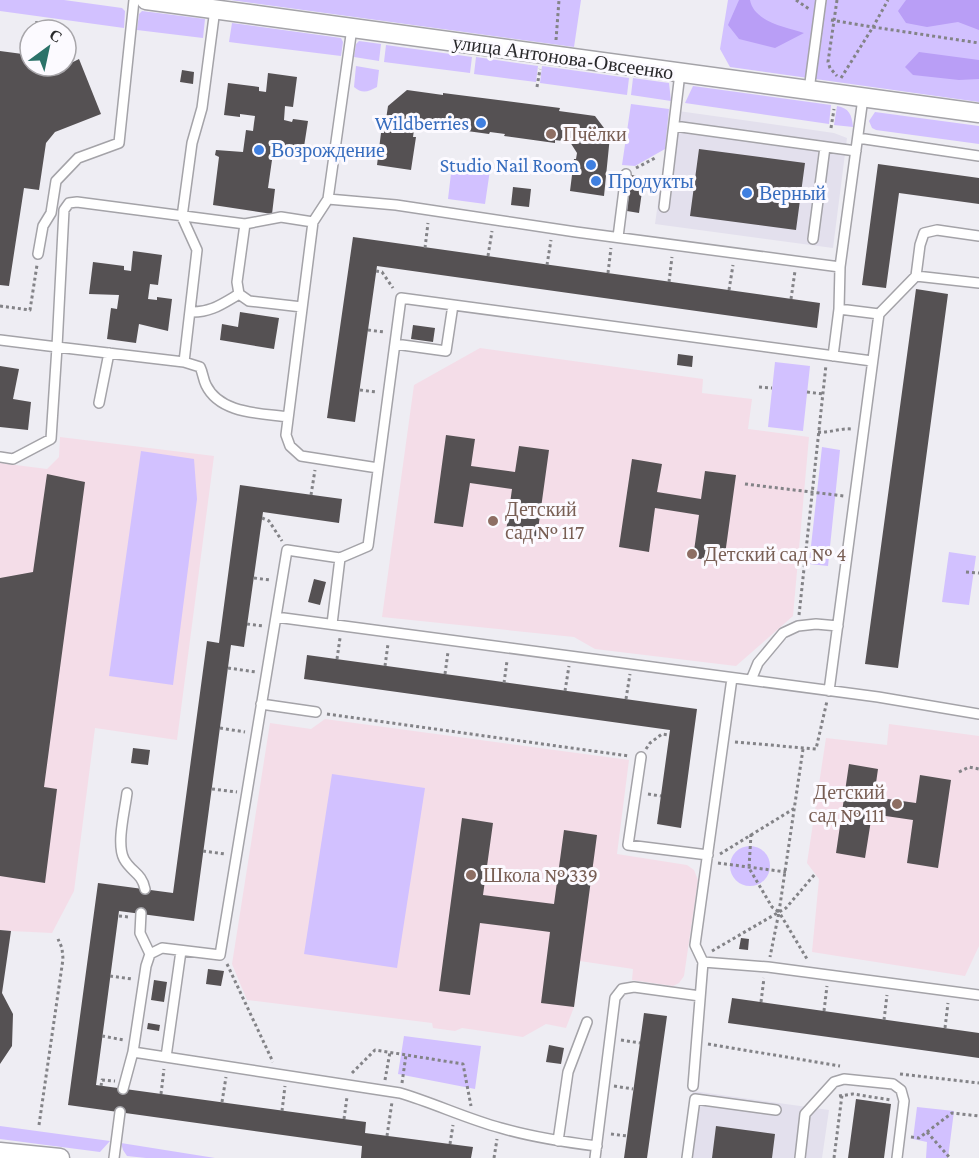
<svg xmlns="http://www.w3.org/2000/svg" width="979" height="1158" font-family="'Crimson Pro',serif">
	<rect width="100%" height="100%" fill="#eeedf3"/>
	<!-- built -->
	<path fill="#e3e0ed" d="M671 110 834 133 847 138 833 248 655 224Z
		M693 1091 829 1110 822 1158H684Z"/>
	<!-- education -->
	<path fill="#f4dde8" d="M480 348 703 379 702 393 752 399 748 429 809 437 793 616 736 666 595 649 574 637 382 617 414 385Z
		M60 437 214 456 177 740 95 728 74 891 52 933 11 931 0 930V463L47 469 59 457Z
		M325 719 629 760 617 854 687 865 694 870 698 880 684 976 679 983 673 986 632 980 633 969 580 961 574 1007 566 1028 546 1024 523 1037 462 1028 455 1031 433 1028 432 1023 247 1000 232 964 270 723 311 729Z
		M889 724 979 736V946L965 976 812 952 819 879 807 863 826 738 887 745Z"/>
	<!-- green -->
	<path fill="#d2c1ff" d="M0 0H64L122 8 125 11 124 28 0 11Z
		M230 0H581L574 47Z
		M728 0H979V102L730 67 720 49Z
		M142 11 205 19 203 38 137 30 139 14Z
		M232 23 341 38 343 42 341 56 229 42Z
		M359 41 381 44 379 61 354 57 356 44Z
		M386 45 472 57 470 73 384 62Z
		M476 57 538 66 536 82 474 74Z
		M356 66 379 70 377 87C368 92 362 94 354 87Z
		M542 66 629 78 627 95 540 83Z
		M633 78 669 83 671 101 631 95Z
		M693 86 831 105 829 124 685 103Z
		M631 104 669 109 665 149 635 166 622 165Z
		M837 106C849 108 852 115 853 127L834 125Z
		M875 112 979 126V144L876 130 872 128 869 121Z
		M452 165 490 170 485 204 448 199Z
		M775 362 810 366 803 431 768 427Z
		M822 447 840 450 828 566 809 564Z
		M141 451 194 459 197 499 173 685 109 676Z
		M949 552 976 556 969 605 942 602Z
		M332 774 425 788 397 968 304 954Z
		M730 866a20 20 0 1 1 40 0a20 20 0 1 1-40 0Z
		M404 1036 481 1046 475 1089 398 1074Z
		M917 1107 954 1111 948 1158H926L927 1142 913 1139Z
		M0 1126 110 1141 100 1152 0 1139Z
		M121 1143 215 1158H146L127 1156 123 1150Z"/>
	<!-- forest -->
	<path fill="#b99ef6" d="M739 0H750C754 22 786 27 804 33L775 48 739 39 728 25Z
		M906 0H979V30L958 22 927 27 906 23 898 11Z
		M919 52 979 60V79L959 80 913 75 905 67Z"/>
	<!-- building -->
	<path fill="#555153" d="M0 51 30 55V66H66V60L73 62 79 59 101 114 55 132 46 143 39 190 24 188 9 286 0 285Z
		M182 70 194 72 193 84 180 82Z
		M268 73 297 77 293 107 285 106 284 120 292 122 293 119 308 121 303 153 274 146 268 188 275 189 272 214 213 205 219 157 215 155 216 150 243 152 246 130 253 131 254 123 255 116 240 114V117L224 115 228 83 259 87V91L266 92Z
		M407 90 443 95V93L560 108 559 111 595 116 610 136 604 196 570 191 574 159H576L577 153 570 142 555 140V143L504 136 505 134 490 132 489 134 438 127 439 125 425 123 414 130 413 137H416L411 170 377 165 381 133H384L388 106Z
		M699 149 805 163 796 230 690 216Z
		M878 164 979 178V204L899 193 886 288 862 285Z
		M631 175 644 177 639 213 627 211Z
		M513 187 531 189 529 207 511 205Z
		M353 237 820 303 817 328 377 266 355 422 327 418Z
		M133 251 162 255 158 285 150 284 148 299 157 300V297L172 299 168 331 139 324 136 343 107 339 111 308 117 309 119 295 89 294 93 262 124 266V270L131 271Z
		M916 289 948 294 898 668 865 664Z
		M240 312 279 318 274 349 220 340 222 324 238 327Z
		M413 325 435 328 433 342 411 339Z
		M678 354 693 356 692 367 677 365Z
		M0 366 19 369 13 399 31 402 28 430 0 427Z
		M446 435 475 439 471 466 515 472 519 446 549 450 537 537 506 532 512 489 470 483 463 527 434 523Z
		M632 459 662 464 657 492 701 499 705 471 736 475 724 562 693 558 699 515 655 508 649 552 619 547Z
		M47 474 85 482 44 787 57 789 45 883 0 876V578L33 572Z
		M240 485 342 499 339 523 263 512 244 647 231 645 194 921 119 911 96 1085 366 1122 365 1133 473 1147 471 1158H361L362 1146 68 1105 98 883 173 893 207 641 219 643Z
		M314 579 326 582 320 605 308 602Z
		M307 655 697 709 681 828 657 824 670 730 304 679Z
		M133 748 150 750 148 765 131 763Z
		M849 764 878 769 874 797 916 803 920 775 951 780 938 868 907 863 913 820 872 814 865 858 836 853Z
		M462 818 493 823 483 895 554 904 564 830 597 835 574 1007 541 1003 550 932 480 923 470 995 439 991Z
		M0 930 11 931 2 993 13 1014 12 1046 0 1064Z
		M741 938 749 939 748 950 739 949Z
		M208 969 224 971 221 986 206 984Z
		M154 980 167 982 164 1002 151 1000Z
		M732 998 979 1033V1058L728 1023Z
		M644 1013 667 1016 647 1158H624Z
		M148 1023 160 1025 159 1031 147 1029Z
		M549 1045 564 1048 561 1064 546 1062Z
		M856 1099 891 1104 884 1158H848Z
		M716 1126 775 1134 772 1158H712Z"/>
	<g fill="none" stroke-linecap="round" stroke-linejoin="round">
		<defs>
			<path id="lane" d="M809 90 821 0
				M674 126 856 151
				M858 138 979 156
				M328 199 352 28
				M664 207 680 73
				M313 222 328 199 396 205 576 232 840 267 863 98
				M245 224 237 282 239 294 249 301 302 307
				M618 237 626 174
				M813 239 825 147
				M38 254 43 226 51 213 56 181 78 158 119 143 134 0
				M916 276 920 245 924 233 937 230 979 236
				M839 309 840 267
				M190 312C210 313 222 304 239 294
				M0 340 57 347 64 210 69 203 77 202 245 224 281 217 313 222 286 435 290 446 301 456 378 468
				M395 344 446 351 453 305
				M833 356 839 309 879 314
				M184 362 200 367C203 373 203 379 206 385 220 414 260 413 288 417
				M99 403 109 353
				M0 457 13 459 51 439 57 347 184 362 197 250 182 217 192 143 202 108 215 9
				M340 558 368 546 401 298 872 361
				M276 617 878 697 979 714
				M751 680 758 663 783 633 798 626 816 624 838 626
				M829 691 879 314 916 276 979 283
				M261 704 316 712
				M641 757 628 845 708 855
				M127 793C125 810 116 844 124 859 131 872 142 873 145 889
				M141 913 140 933 150 954
				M703 962 768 967 979 995
				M133 1052 400 1093C434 1103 467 1119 501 1128 532 1137 564 1142 597 1146
				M166 1057 181 951
				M693 1086 703 962 695 945 732 678
				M123 1089 133 1052 146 966 150 954 162 948 220 955 287 550 340 558 332 624
				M558 1141 568 1072 587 1022
				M114 1158 120 1112
				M595 1158 615 998 622 989 634 987 700 996
				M687 1158 695 1099 776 1110
				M800 1158 805 1114 834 1082 844 1079 893 1084 901 1090 904 1101 897 1158"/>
			<path id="street" d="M146 0 979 113
				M0 1152 60 1158"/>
		</defs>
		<!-- lane casing -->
		<use href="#lane" stroke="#a4a3a8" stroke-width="12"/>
		<!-- street casing -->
		<use href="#street" stroke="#a4a3a8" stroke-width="21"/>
		<!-- path -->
		<path stroke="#838387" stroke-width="3" stroke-dasharray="3 3" stroke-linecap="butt" d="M796 0 809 9
			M837 0 828 62 830 68 837 76
			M831 20 873 27 888 0
			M36 30 37 19
			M556 40 559 0
			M841 78 873 27 979 43
			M537 87 540 69
			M831 128 834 109
			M636 168 657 157
			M425 248 428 223
			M488 256 492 231
			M547 265 551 240
			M376 271 382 272 393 288
			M608 273 611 248
			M669 282 672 257
			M729 290 733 265
			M791 299 795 271
			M0 306 30 310 37 265
			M368 330 384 332
			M759 387 772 388
			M360 390 376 392
			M807 392 823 394
			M818 432C830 433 840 428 852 429
			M745 484 844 496
			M311 495 315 470
			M262 518 269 521 282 541
			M966 572 979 573
			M254 578 270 580
			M799 615 826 365
			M247 624 263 626
			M337 659 340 638
			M385 666 388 644
			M228 668 256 672
			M445 674 448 652
			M504 683 507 661
			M565 691 569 666
			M626 699 630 674
			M327 714 629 756
			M220 728 245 732
			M735 742 816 749 827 701
			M646 749 650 743 662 734 669 735
			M803 749 779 912 807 959
			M959 772 969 767 979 769
			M212 789 237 792
			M648 794 661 796
			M751 834 749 868 772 907 779 912 770 957
			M203 851 225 854
			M720 854 795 808
			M718 863 786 872
			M119 916 129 917
			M712 951 786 908 815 874
			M227 964 273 1062
			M110 976 132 979
			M761 1002 764 978
			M824 1011 827 986
			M884 1020 887 995
			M945 1028 948 1003
			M102 1036 124 1040
			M621 1040 640 1043
			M708 1044 840 1066
			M352 1073 375 1050 463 1064 471 1106
			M900 1074 979 1083
			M385 1080 390 1052
			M402 1083 406 1055
			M101 1086 102 1080 115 1081
			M614 1086 633 1089
			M161 1094 164 1069
			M839 1096 853 1094 891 1100
			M222 1102 226 1077
			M282 1111 285 1086
			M344 1119 347 1097
			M39 1125 63 959 62 948 58 939
			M927 1132 950 1158
			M611 1134 627 1136
			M387 1136 392 1102
			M911 1137 919 1138 952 1113 979 1116
			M450 1144 453 1125
			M494 1158 497 1139
			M834 1158 842 1095"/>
		<!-- lane -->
		<use href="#lane" stroke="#fff" stroke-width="9"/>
		<!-- street -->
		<use href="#street" stroke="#fff" stroke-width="18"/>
	</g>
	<!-- markers -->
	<g fill="#3f7fe0" stroke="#fcfaff" stroke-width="2">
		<circle cx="481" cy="123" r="6"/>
		<circle cx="259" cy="150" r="6"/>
		<circle cx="591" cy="165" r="6"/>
		<circle cx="596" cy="181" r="6"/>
		<circle cx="747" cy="193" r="6"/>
	</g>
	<g fill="#8d6e63" stroke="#fcfaff" stroke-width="2">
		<circle cx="551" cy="134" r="6"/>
		<circle cx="493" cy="521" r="6"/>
		<circle cx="692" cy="554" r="6"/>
		<circle cx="897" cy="804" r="6"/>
		<circle cx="471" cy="875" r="6"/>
	</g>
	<g text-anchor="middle" stroke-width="6" stroke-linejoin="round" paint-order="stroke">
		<!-- street labels -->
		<g font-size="20" fill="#29292b" stroke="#fcfaff">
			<text transform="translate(563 57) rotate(8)" y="7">улица Антонова-Овсеенко</text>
		</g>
		<!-- shop labels -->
		<g font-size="20" fill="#366cbe" stroke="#fcfaff" text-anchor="start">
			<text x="469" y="130" text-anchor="end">Wildberries</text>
			<text x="271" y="157">Возрождение</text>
			<text x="579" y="172" text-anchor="end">Studio Nail Room</text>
			<text x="608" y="188">Продукты</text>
			<text x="759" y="200">Верный</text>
		</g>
		<!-- education labels -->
		<g font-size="20" fill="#785e54" stroke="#fcfaff" text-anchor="start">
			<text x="563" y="141">Пчёлки</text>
			<text x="505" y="516">Детский<tspan x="505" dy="23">сад № 117</tspan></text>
			<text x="704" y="561">Детский сад № 4</text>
			<text x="885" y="799" text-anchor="end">Детский<tspan x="885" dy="23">сад № 111</tspan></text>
			<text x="483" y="882">Школа № 339</text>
		</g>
	</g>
	<!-- north arrow -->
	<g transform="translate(48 48) rotate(33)"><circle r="28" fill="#fcfaff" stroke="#a8a6aa" stroke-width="1.5"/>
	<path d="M0-4.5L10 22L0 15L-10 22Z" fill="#2b7269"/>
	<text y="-9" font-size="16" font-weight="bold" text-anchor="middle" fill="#29292b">С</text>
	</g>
</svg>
